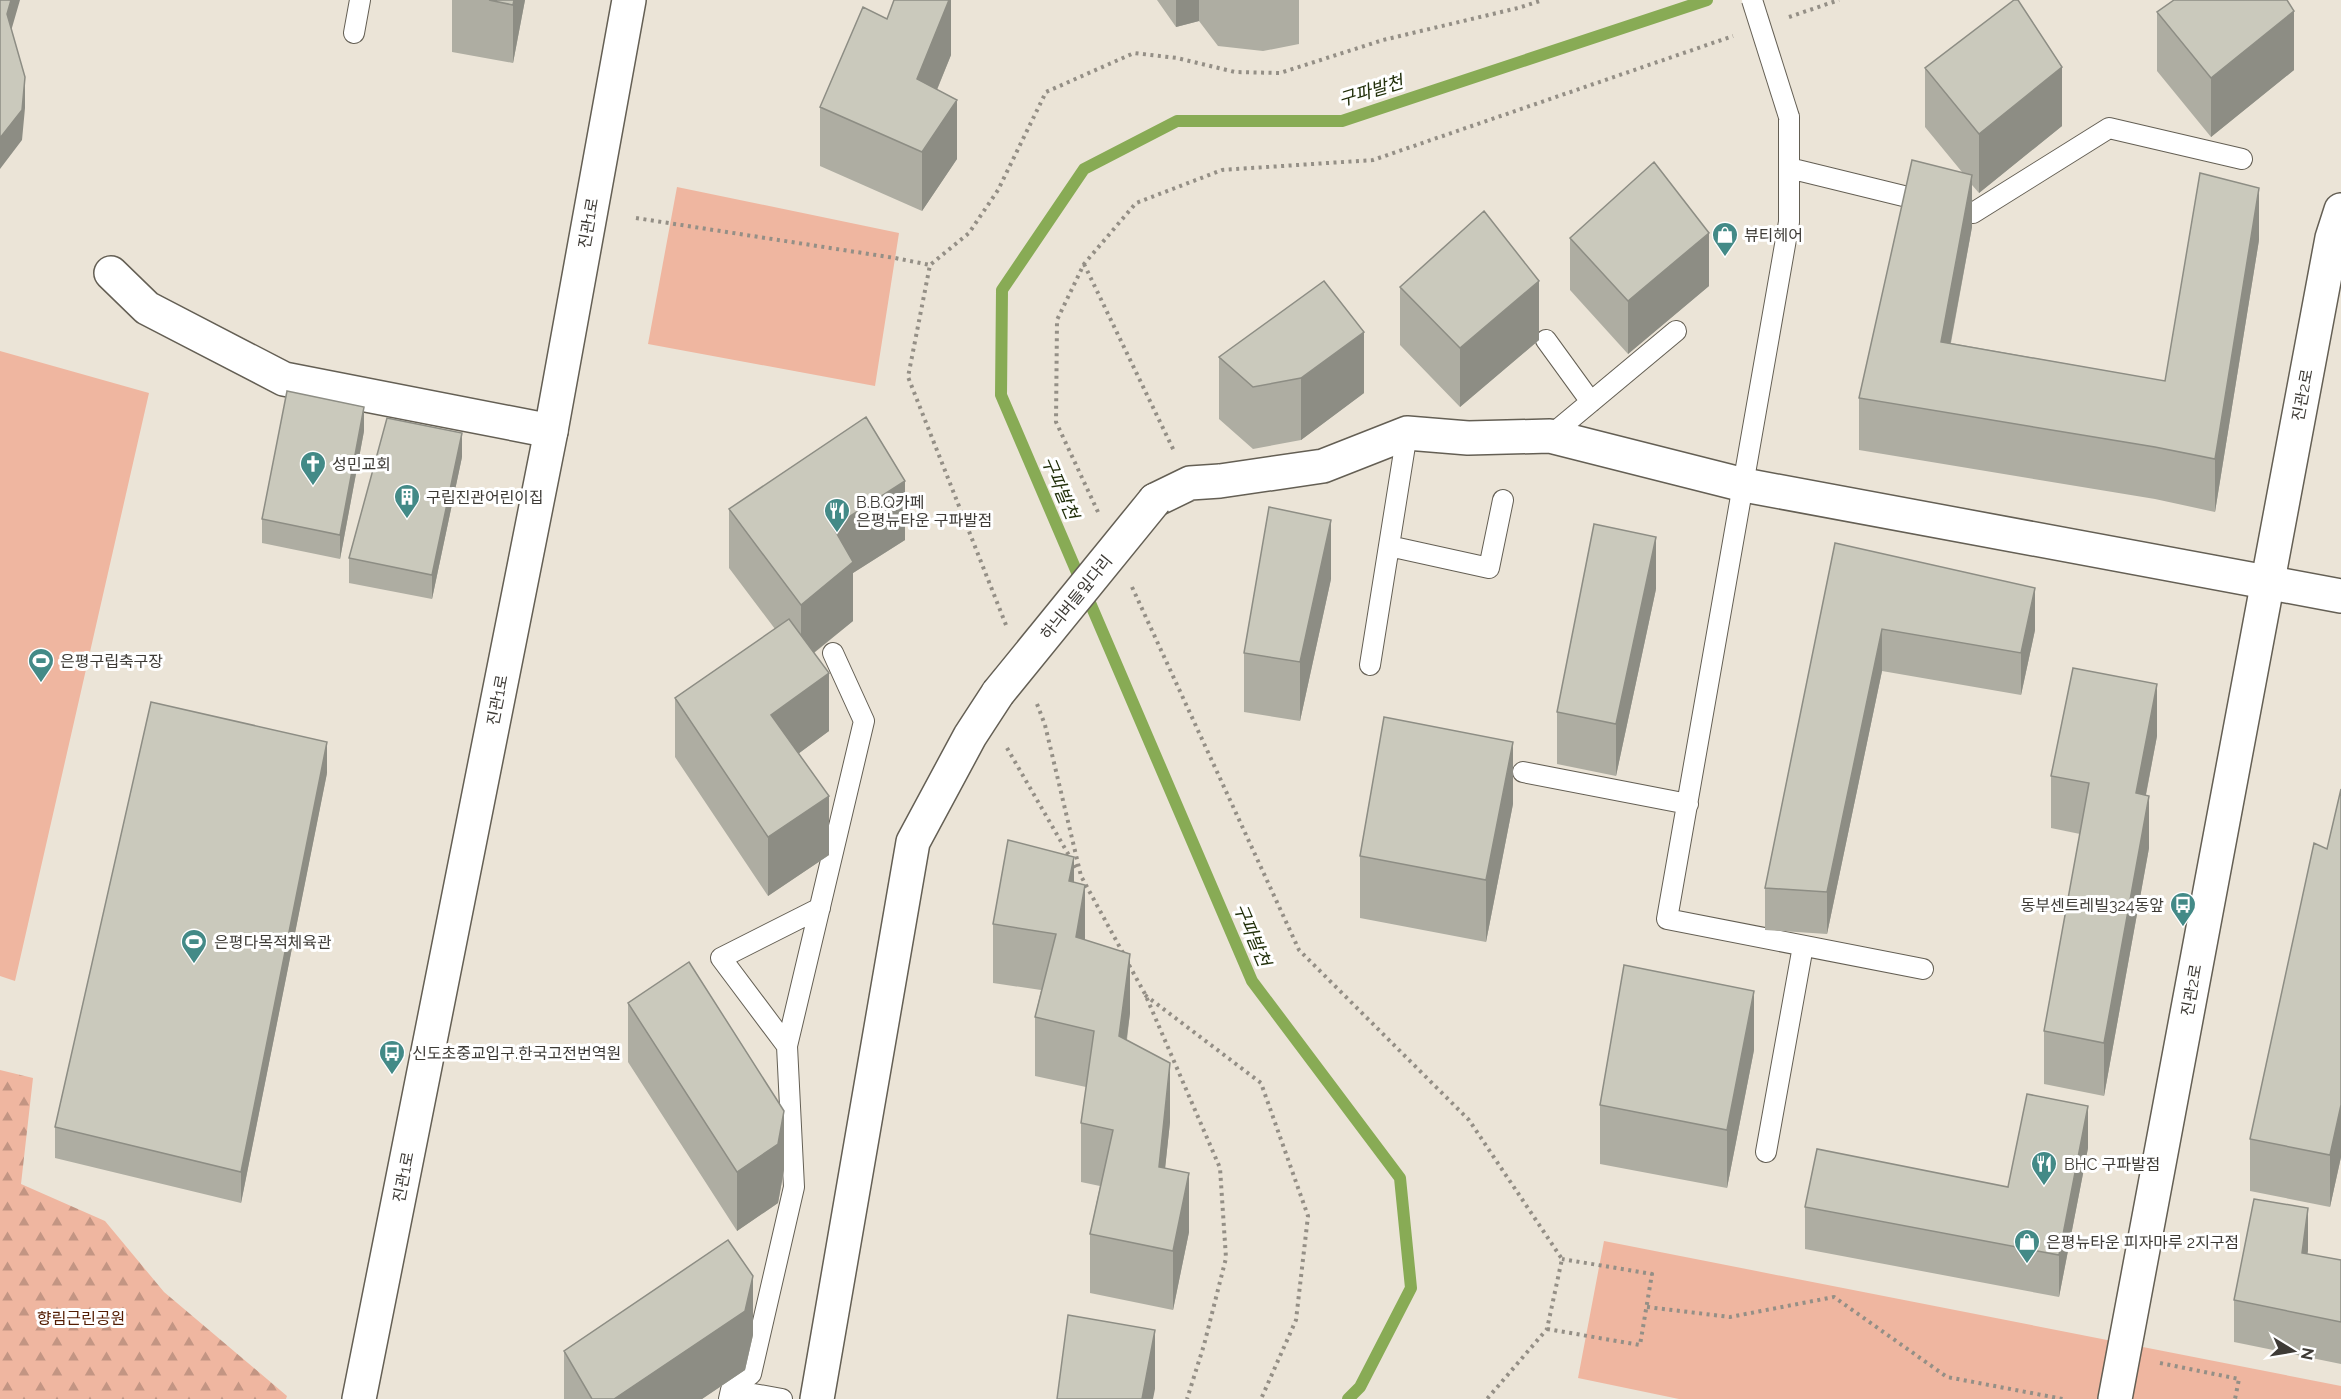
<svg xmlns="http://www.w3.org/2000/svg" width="2341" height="1399" font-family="Raleway,'Noto Sans KR',sans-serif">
	<defs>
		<pattern id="forest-firs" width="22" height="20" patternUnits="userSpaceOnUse" patternTransform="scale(1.5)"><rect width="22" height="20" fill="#efb6a0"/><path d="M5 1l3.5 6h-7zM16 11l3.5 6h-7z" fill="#c39583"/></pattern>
	</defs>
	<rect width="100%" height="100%" fill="#ebe4d7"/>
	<!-- green -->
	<path fill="#efb6a0" d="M677 187 899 233 875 386 648 344Z
		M0 351 149 393 15 981 0 976Z
		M1604 1241 2341 1386V1399H1679L1578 1378Z"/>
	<!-- forest -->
	<path fill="url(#forest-firs)" d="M0 1070 33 1078 21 1184 105 1221 164 1292 287 1396 286 1399H0Z"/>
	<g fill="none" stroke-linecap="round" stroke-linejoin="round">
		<!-- stream -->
		<path stroke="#88ab55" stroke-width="12" d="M1348 1399 1360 1387 1411 1288 1400 1178 1252 981 1001 395 1002 290 1084 169 1177 121H1342L1707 0"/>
		<defs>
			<path id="lane" d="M354 33 360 0
				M1789 117V222L1667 919 1923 969
				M1789 168 1973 213 2109 128 2242 159
				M1546 340 1591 402
				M1550 436 1676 331
				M1389 546 1489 568 1503 500
				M1370 665 1407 433
				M1523 772 1688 804
				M787 1046 721 958 820 908
				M1766 1152 1803 946
				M731 1390 782 1399
				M729 1399 731 1390 751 1374 794 1187 787 1046 864 721 833 653"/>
			<path id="street" d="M111 273 147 308 284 379 551 431
				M1155 500 1190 483 1220 481 1323 466 1407 433 1468 438 1550 436 1744 485 2341 596
				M817 1399 913 842 970 736 998 693"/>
			<path id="secondary" d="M359 1399 551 431 629 0
				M2115 1399 2332 238 2341 210"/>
		</defs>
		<!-- lane casing -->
		<use href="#lane" stroke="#645f54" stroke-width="22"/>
		<!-- street casing -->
		<use href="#street" stroke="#645f54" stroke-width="36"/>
		<!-- secondary casing -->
		<use href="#secondary" stroke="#645f54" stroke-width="36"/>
		<!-- path -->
		<path stroke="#948f86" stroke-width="4" stroke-dasharray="3 4.5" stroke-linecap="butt" d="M1789 17 1839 0
			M636 218 895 258 930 265
			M1084 264 1174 451
			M1098 512 1056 422 1057 320 1084 264 1136 203 1222 170 1373 160 1733 36
			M1132 587 1299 950 1469 1120 1562 1259 1547 1329 1487 1399
			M1006 625 908 377 930 265 969 233 998 190 1046 92 1134 53 1177 58 1235 72 1280 73 1383 40 1518 8 1543 0
			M1037 704 1045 725 1081 876 1123 953
			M1007 748 1078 871
			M1129 965 1145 994 1220 1168 1226 1258 1204 1345 1187 1399
			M1145 995 1261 1083 1308 1216 1296 1320 1261 1399
			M1647 1307 1730 1317 1834 1297 1947 1377 2063 1399
			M1547 1329 1640 1345 1652 1274 1562 1259
			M2160 1363 2239 1379 2235 1399"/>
		<!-- lane -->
		<use href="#lane" stroke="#fff" stroke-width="20"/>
		<!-- street -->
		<use href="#street" stroke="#fff" stroke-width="33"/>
		<!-- secondary -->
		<use href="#secondary" stroke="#fff" stroke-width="33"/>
		<defs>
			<path id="lane-bridge" d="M1752 0 1789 117"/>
			<path id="street-bridge" d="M998 693 1155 500"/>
		</defs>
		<!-- lane-bridge casing -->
		<use href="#lane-bridge" stroke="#645f54" stroke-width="22" stroke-linecap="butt"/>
		<!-- street-bridge casing -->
		<use href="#street-bridge" stroke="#645f54" stroke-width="36" stroke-linecap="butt"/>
		<!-- lane-bridge -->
		<use href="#lane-bridge" stroke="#fff" stroke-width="20"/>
		<!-- street-bridge -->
		<use href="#street-bridge" stroke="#fff" stroke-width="33"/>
	</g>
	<!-- wall -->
	<path fill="#aeada2" d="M452 0H525L513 63 452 52Z
		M951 0V55L937 90 957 159 922 211 820 166V107L887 19Z
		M1157 0H1299V44L1263 51 1218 46 1199 21 1176 27Z
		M2157 12 2294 70 2211 137 2157 71Z
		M1925 68 2062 126 1979 193 1972 185V227L1951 343 2165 381 2259 240 2215 512 2155 499 1859 450V398L1962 172 1925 127Z
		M1570 238 1709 286 1628 354 1570 290Z
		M1400 287 1539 340 1460 407 1400 345Z
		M1219 357 1364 393 1301 440 1253 449 1219 419Z
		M364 431 340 559 262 543V519Z
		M462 457 432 599 349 583V558Z
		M729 509 905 540 853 573V621L814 653 829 731 799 753 829 855 768 896 675 757V698L775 629 729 568Z
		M1835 543 2035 630 2021 695 1882 671 1827 934 1765 930V888Z
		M1331 579 1300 721 1244 712V653Z
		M1656 589 1616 776 1557 764V712Z
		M2157 736 2146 795 2149 848 2104 1096 2044 1084V1031L2080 834 2051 828V776Z
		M327 773 241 1203 55 1158V1127Z
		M2341 789V1157L2330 1207 2250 1191V1139L2327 849Z
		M1513 804 1486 942 1360 918V856Z
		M1074 882 1085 940 1130 1013 1127 1040 1170 1122 1165 1168 1189 1232 1173 1310 1090 1293V1234L1100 1186 1081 1182V1123L1086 1087 1035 1076V1017L1041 990 993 983V924Z
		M628 1003 784 1170 778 1203 737 1231 628 1062Z
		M1754 1050 1727 1188 1600 1164V1105Z
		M2088 1148 2059 1297 1805 1249V1207L2008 1187Z
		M2308 1250 2307 1254 2341 1260V1364L2234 1342V1300Z
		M753 1335 745 1370 702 1399H564V1351Z"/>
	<!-- shaded-wall -->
	<path fill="#8d8d84" d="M11 0H20L7 45V14Z
		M514 0H525L513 63V5Z
		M949 0H951V55L917 138V79Z
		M1176 0H1199V21L1176 27Z
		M2294 11V70L2211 137V78Z
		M2062 67V126L1979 193V134Z
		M25 77V108L22 140 0 169V138Z
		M957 100V159L922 211V152Z
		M1972 175V227L1941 394V342Z
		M2259 188V240L2215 512V459Z
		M1709 233V286L1628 354V301Z
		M1539 281V340L1460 407V348Z
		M1364 332V393L1301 440V378Z
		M364 407V431L340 559V535Z
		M462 433V457L432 599V575Z
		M905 481V540L853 573V621L801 663V605L833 527Z
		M1331 520V579L1300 721V662Z
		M1656 537V589L1616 776V724Z
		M2035 588V630L2021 695V653Z
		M1882 629V671L1827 934V892Z
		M829 673V731L771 774V715Z
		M2157 684V736L2136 846V793Z
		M327 742V773L241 1203V1172Z
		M1513 742V804L1486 942V880Z
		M829 796V855L768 896V837Z
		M2149 796V848L2104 1096V1043Z
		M1074 857V916L1069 881Z
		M1085 885V944L1076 937Z
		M1130 954V1013L1119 1095V1036Z
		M1754 991V1050L1727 1188V1130Z
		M1170 1063V1122L1159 1226V1167Z
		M2341 1105V1157L2330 1207V1155Z
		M2088 1106V1148L2059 1297V1255Z
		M784 1111V1170L778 1203 737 1231V1172Z
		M1189 1173V1232L1173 1310V1251Z
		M2308 1208V1250L2302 1295V1253Z
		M753 1276V1335L745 1370 702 1399H614Z
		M1155 1330V1389L1153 1399H1142Z"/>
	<!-- building -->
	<path fill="#cac9bc" stroke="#8d8d84" stroke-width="1.5" d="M0 0H11L7 14 25 77 22 110 0 138Z
		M489 0H514L513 5Z
		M894 0H949L917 79 957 100 922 152 820 107 863 7 887 19Z
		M2014 0H2018L2062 67 1979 134 1925 68Z
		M2174 0H2287L2294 11 2211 78 2157 12Z
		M1912 160 1972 175 1941 342 2165 381 2200 173 2259 188 2215 459 2155 447 1859 398Z
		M1654 162 1709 233 1628 301 1570 238Z
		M1484 211 1539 281 1460 348 1400 287Z
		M1324 281 1364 332 1301 378 1253 387 1219 357Z
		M287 391 364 407 340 535 262 519Z
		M866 417 905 481 833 527 853 562 801 605 729 509Z
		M387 418 462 433 432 575 349 558Z
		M1269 507 1331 520 1300 662 1244 653Z
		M1594 524 1656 537 1616 724 1557 712Z
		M1835 543 2035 588 2021 653 1882 629 1827 892 1765 888Z
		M789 619 829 673 771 715 829 796 768 837 675 698Z
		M2073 668 2157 684 2136 793 2149 796 2104 1043 2044 1031 2089 783 2051 776Z
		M151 702 327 742 241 1172 55 1127Z
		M1384 717 1513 742 1486 880 1360 856Z
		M2341 789V1105L2330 1155 2250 1139 2314 843 2327 849Z
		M1008 840 1074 857 1069 881 1085 885 1076 937 1130 954 1119 1036 1170 1063 1159 1167 1189 1173 1173 1251 1090 1234 1113 1130 1081 1123 1094 1031 1035 1017 1056 934 993 924Z
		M689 962 784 1111 778 1144 737 1172 628 1003Z
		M1624 965 1754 991 1727 1130 1600 1105Z
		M2027 1094 2088 1106 2059 1255 1805 1207 1817 1149 2008 1187Z
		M2254 1199 2308 1208 2302 1253 2341 1260V1322L2234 1300Z
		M728 1240 753 1276 745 1311 614 1399H592L564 1351Z
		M1068 1315 1155 1330 1142 1399H1057Z"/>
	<!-- icons -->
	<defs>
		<symbol id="shop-pin" viewBox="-11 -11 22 30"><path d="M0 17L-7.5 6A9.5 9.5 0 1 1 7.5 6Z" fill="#438a87" stroke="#fff"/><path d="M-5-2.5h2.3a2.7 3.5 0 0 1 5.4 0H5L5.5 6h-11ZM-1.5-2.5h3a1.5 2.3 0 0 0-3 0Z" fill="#fff"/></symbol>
		<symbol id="church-pin" viewBox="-11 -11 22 30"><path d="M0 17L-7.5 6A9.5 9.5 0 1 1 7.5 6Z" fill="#438a87" stroke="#fff"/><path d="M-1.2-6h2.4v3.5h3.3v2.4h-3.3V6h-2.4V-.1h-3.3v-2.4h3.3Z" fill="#fff"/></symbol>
		<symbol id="building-pin" viewBox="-11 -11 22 30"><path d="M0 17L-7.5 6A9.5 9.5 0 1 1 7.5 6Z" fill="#438a87" stroke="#fff"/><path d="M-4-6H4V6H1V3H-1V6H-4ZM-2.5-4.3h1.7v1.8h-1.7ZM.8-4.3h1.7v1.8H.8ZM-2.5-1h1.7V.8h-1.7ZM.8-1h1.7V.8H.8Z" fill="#fff"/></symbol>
		<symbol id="restaurant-pin" viewBox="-11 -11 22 30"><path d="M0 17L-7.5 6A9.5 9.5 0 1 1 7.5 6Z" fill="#438a87" stroke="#fff"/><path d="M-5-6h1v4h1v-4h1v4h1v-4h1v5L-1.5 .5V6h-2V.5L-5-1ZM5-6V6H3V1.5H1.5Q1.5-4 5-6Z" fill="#fff"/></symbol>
		<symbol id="stadium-pin" viewBox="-11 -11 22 30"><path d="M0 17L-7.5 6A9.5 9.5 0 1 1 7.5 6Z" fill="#438a87" stroke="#fff"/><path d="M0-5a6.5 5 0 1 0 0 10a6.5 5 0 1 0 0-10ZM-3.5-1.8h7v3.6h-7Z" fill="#fff"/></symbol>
		<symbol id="bus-pin" viewBox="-11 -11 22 30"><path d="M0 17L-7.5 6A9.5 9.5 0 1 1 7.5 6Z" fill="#438a87" stroke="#fff"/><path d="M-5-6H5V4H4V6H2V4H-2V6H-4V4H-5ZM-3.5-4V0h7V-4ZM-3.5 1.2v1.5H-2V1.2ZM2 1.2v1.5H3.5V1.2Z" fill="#fff"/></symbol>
	</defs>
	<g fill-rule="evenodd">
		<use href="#shop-pin" x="1710" y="220" width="30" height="40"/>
		<use href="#church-pin" x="298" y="449" width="30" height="40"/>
		<use href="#building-pin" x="392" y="482" width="30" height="40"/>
		<use href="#restaurant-pin" x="822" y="496" width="30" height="40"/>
		<use href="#stadium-pin" x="26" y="646" width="30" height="40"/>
		<use href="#bus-pin" x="2168" y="890" width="30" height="40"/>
		<use href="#stadium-pin" x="179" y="927" width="30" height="40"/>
		<use href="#bus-pin" x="377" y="1038" width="30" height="40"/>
		<use href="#restaurant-pin" x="2029" y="1149" width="30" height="40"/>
		<use href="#shop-pin" x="2012" y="1227" width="30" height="40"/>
	</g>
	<g text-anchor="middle" stroke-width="6" stroke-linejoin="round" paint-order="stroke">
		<!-- street labels -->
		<g font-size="16" fill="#3e3b36" stroke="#fff">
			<text transform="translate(588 223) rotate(-80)" y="6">진관1로</text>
			<text transform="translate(2302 395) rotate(-79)" y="6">진관2로</text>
			<text transform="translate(1076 597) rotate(-51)" y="6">하늬버들잎다리</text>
			<text transform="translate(497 700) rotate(-79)" y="6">진관1로</text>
			<text transform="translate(2191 990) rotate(-80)" y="6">진관2로</text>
			<text transform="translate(403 1177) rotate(-79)" y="6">진관1로</text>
		</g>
		<!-- poi labels -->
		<g font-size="16" fill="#3e3b36" stroke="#fff" text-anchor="start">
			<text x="1744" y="241">뷰티헤어</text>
			<text x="332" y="470">성민교회</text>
			<text x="426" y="503">구립진관어린이집</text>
			<text x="856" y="508">B.B.Q카페<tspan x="856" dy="18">은평뉴타운 구파발점</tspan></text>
			<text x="60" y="667">은평구립축구장</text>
			<text x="2164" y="911" text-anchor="end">동부센트레빌324동앞</text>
			<text x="214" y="948">은평다목적체육관</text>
			<text x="412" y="1059">신도초중교입구.한국고전번역원</text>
			<text x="2064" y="1170">BHC 구파발점</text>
			<text x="2046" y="1248">은평뉴타운 피자마루 2지구점</text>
		</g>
		<!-- park labels -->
		<g font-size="16" fill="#531c02" stroke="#fff">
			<text x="81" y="1324">향림근린공원</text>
		</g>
		<!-- water labels -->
		<g font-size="18" font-style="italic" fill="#212f0a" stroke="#fff">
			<text transform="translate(1371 91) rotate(-17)" y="6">구파발천</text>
			<text transform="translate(1060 488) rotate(67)" y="6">구파발천</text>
			<text transform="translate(1252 935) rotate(67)" y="6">구파발천</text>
		</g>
	</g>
	<!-- north arrow -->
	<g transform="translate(2293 1351) rotate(101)" stroke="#ffffff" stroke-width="4.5" paint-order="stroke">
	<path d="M0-4.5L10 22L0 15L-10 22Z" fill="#3e3b36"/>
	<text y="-9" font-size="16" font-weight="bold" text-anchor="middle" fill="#3e3b36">N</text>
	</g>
</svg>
